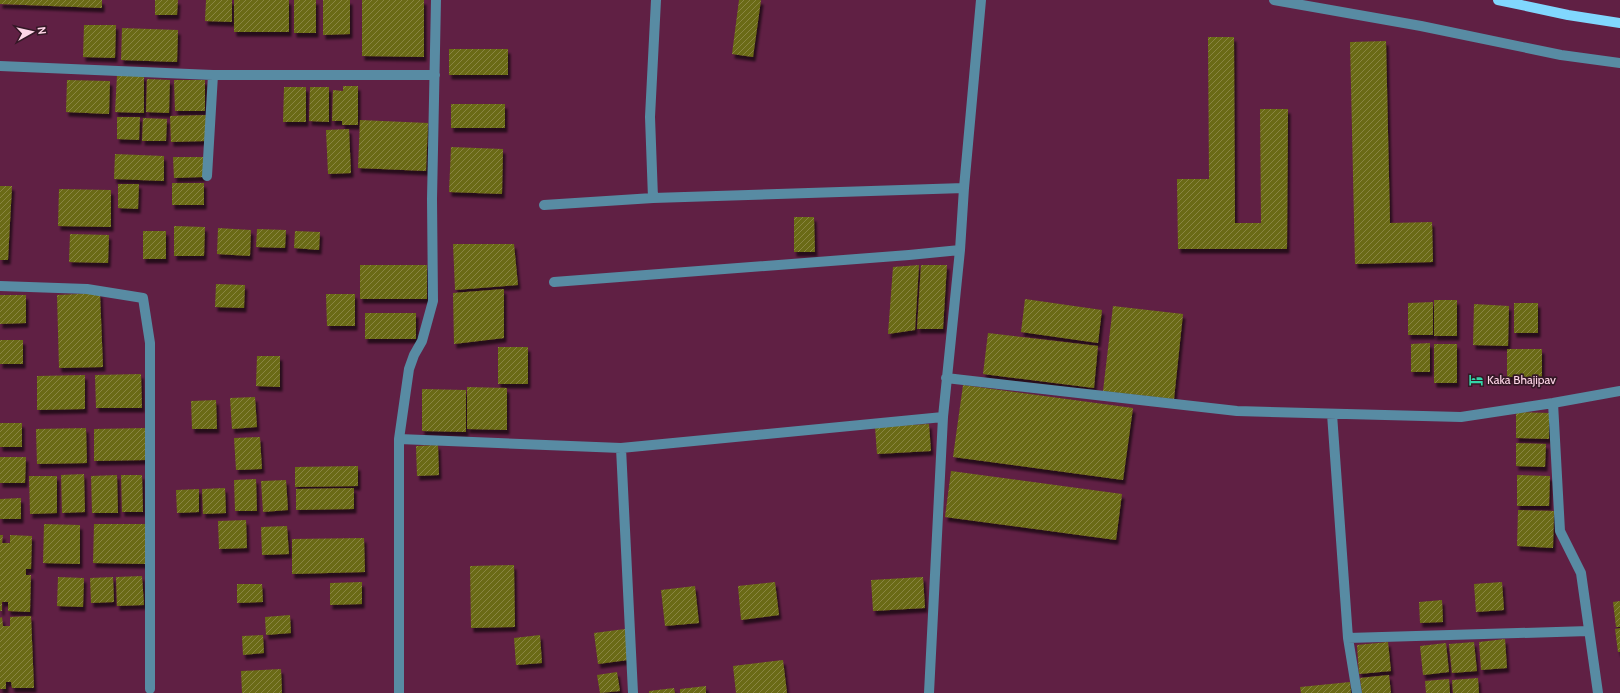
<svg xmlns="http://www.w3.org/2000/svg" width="1620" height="693" font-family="Cabin,sans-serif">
	<defs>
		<pattern id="building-hatch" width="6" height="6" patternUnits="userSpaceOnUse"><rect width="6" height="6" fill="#6b6a16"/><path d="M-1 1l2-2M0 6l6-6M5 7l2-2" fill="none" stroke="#898543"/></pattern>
		<filter id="shadow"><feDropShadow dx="2.5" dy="4.5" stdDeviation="1" flood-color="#0009"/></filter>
	</defs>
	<rect width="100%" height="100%" fill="#602044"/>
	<!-- building -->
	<path fill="url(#building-hatch)" filter="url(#shadow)" d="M0 0H102V8L0 4Z
		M155 0H178L177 15H155Z
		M206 0H232V22L205 21Z
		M234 0H289V32H234Z
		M294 0H316V33H294Z
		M323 0H350V34L323 35Z
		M362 0H424V57L362 56Z
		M739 0H761L753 57 732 54Z
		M84 25H116L115 58 83 57Z
		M122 28 178 30 177 62 121 60Z
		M1208 37H1234L1235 223H1261L1260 109H1288L1287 249H1178L1177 179H1209Z
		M1386 41 1390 223 1432 222 1433 262 1355 264 1350 42Z
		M449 49H508V75H449Z
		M117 75 144 76V113L115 112Z
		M147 79 170 80 169 113 146 112Z
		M67 80 110 81 109 114 66 112Z
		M174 80H205V111H175Z
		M343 86H358V125H342V121H332L333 90 343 91Z
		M284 87H306V122H283Z
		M310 87H329V122L309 121Z
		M451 104H505V128H451Z
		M206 115V141L171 142 170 116Z
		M117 117H140L139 140 117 139Z
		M143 118 167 119 166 141H142Z
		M360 120 428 123 426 171 358 168Z
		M349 129 351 173 328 174 326 130Z
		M451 147 503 149 502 194 449 192Z
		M115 154 164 156V181L114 179Z
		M173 157H203V177L174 178Z
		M172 183H204V205H172Z
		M118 184H139L138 209 118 208Z
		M0 186H12L8 260H0Z
		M59 189 111 190V227L58 226Z
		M794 217H814L815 252H794Z
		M174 226 205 227 204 256H174Z
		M218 228 251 230 250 256 217 254Z
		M257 229 286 230 285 248 256 247Z
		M143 231H166V259H143Z
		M295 231 320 232 319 250 294 248Z
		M70 234 109 235 108 263 69 262Z
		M453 244H514L518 285 455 290Z
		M360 265H427V299H360Z
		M919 265 915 330 888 334 893 267Z
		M921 265H947L943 329H917Z
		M216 284 245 285 244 308 215 307Z
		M504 289V338L454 344 453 293Z
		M100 293 103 367 59 368 57 295Z
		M326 294H355V326H327Z
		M0 295H26V323L0 324Z
		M1025 299 1102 310 1098 343 1021 332Z
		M1434 300H1457V336H1434Z
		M1433 302V335H1408V303Z
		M1514 303H1538V333H1514Z
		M1474 304 1509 306 1508 346 1473 345Z
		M1113 306 1183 314 1174 399 1103 391Z
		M365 313H416V339H365Z
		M988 333 1098 346 1094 388 983 374Z
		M0 340H23V364H0Z
		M1430 343V372H1411V344Z
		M1434 344H1457V383H1434Z
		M498 347H528V384H498Z
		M1507 349H1542V377H1507Z
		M257 356H280V387L256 386Z
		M141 374 142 408H96L95 375Z
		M85 375V409L37 410V376Z
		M963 385 1133 408 1123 480 953 457Z
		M467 387 507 388V430L467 429Z
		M422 389 466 390V432L422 431Z
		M255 397 257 427 232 429 230 398Z
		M216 400 217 429H192L191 401Z
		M1516 412 1549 413V439L1516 438Z
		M0 423H22V447H0Z
		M929 424 931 451 877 454 875 427Z
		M86 428 87 463 37 464 36 429Z
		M146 428V460L94 461V429Z
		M260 437 262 469 236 470 234 438Z
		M1516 443 1546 444 1545 467 1516 466Z
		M438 445 439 475 417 476 416 446Z
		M0 457H26L25 483H0Z
		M358 466V486L295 487V467Z
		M951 471 1122 494 1116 540 945 517Z
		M84 474 85 512 62 513 61 475Z
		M117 475 118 513H92L91 476Z
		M121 475H142L143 512H122Z
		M1517 475 1550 476 1549 506H1517Z
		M29 476H57V513L30 514Z
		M256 479 257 511H235L234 480Z
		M286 480 288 510 263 512 261 481Z
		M225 488 226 513 203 514 202 489Z
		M354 488V509L296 510V489Z
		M199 489V512L177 513 176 490Z
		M21 498V519H0V499Z
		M1518 510 1554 511 1553 548 1517 546Z
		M246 520 247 548 219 549 218 521Z
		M44 524 80 525V564L43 563Z
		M94 524H146L145 564 93 563Z
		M287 526 289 554 262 555 261 527Z
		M0 535H3L2 543H10V535L32 536 31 569H26V575H31L30 612 8 611V602H2V611H0Z
		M364 538 365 572 292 574V539Z
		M514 565 515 627 471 628 470 566Z
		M142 576 144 605 117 606 116 577Z
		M58 577 84 578 83 607 57 606Z
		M113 577 114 602 91 603 90 578Z
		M923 577 925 608 873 611 871 580Z
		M362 582V604L330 605V583Z
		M775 582 779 615 741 620 738 586Z
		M1502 582 1504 610 1476 612 1474 584Z
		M237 584H262L263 602 237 603Z
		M695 586 699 623 665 626 661 590Z
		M1442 600 1443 622 1420 623 1419 602Z
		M1620 601V627H1616L1613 602Z
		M290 615 291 633 266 635 265 617Z
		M31 616 34 688H12L11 682H6V689H0V618L2 617 3 626H10V617Z
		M1620 628V652H1618L1615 629Z
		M625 629 628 660 598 664 594 633Z
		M263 635 264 653 243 655 242 636Z
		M540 635 542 663 516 665 514 638Z
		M1505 639 1507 668 1481 670 1479 642Z
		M1388 642 1391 671 1359 674 1357 645Z
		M1474 642 1477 671 1452 673 1449 644Z
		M1446 643 1449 672 1423 675 1420 646Z
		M783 660 787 693H736L733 666Z
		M281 669 282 693H242L241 671Z
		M617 672 620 691 600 693 597 675Z
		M1389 675 1391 693H1362L1360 678Z
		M1478 678 1479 693H1453L1452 680Z
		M1449 679 1450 693H1426L1425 681Z
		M1350 682 1351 693H1301L1300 687Z
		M706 686V693H680V689Z
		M674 688 675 693H649V691Z"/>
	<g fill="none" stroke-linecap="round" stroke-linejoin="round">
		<!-- minor -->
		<path stroke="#588ba3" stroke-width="10" d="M1274 0 1421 26 1561 55 1620 63
			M0 66 213 75H435
			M207 176 213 75
			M653 198 650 117 656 0
			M544 205 653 198 964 188
			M554 282 909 255 960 250
			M0 286 87 289 143 298 150 343V689
			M946 378 1237 411 1461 417 1553 403 1620 391
			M1553 403 1560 531 1581 573 1598 693
			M1332 414 1348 638 1357 693
			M399 439 409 369 414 355 422 341 433 301 432 199 436 0
			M621 448 943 417 960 250 964 188 981 0
			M1348 638 1589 631
			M399 693V439L621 448 633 693
			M929 693 943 417"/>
		<!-- major -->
		<path stroke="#81d7fe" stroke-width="10" d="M1498 0 1568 15 1620 23"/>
	</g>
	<!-- icons -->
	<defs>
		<symbol id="hotel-bare" viewBox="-9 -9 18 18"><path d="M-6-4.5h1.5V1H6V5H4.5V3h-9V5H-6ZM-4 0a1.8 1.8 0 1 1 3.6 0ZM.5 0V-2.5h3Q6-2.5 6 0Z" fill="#34d4a8" stroke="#341826" stroke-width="2.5" paint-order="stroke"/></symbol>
	</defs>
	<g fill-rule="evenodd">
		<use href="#hotel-bare" x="1466" y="370" width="20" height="20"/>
	</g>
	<g text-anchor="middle" stroke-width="3.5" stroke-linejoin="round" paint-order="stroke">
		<!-- poi labels -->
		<g font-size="12" fill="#fed5e7" stroke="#341826" text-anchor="start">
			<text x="1487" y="384">Kaka Bhajipav</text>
		</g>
	</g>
	<!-- north arrow -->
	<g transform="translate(32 32) rotate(82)" stroke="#341826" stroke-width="3" paint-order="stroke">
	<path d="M0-3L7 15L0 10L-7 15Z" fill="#fed5e7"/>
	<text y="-6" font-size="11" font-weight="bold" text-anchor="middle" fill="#fed5e7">N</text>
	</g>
</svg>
